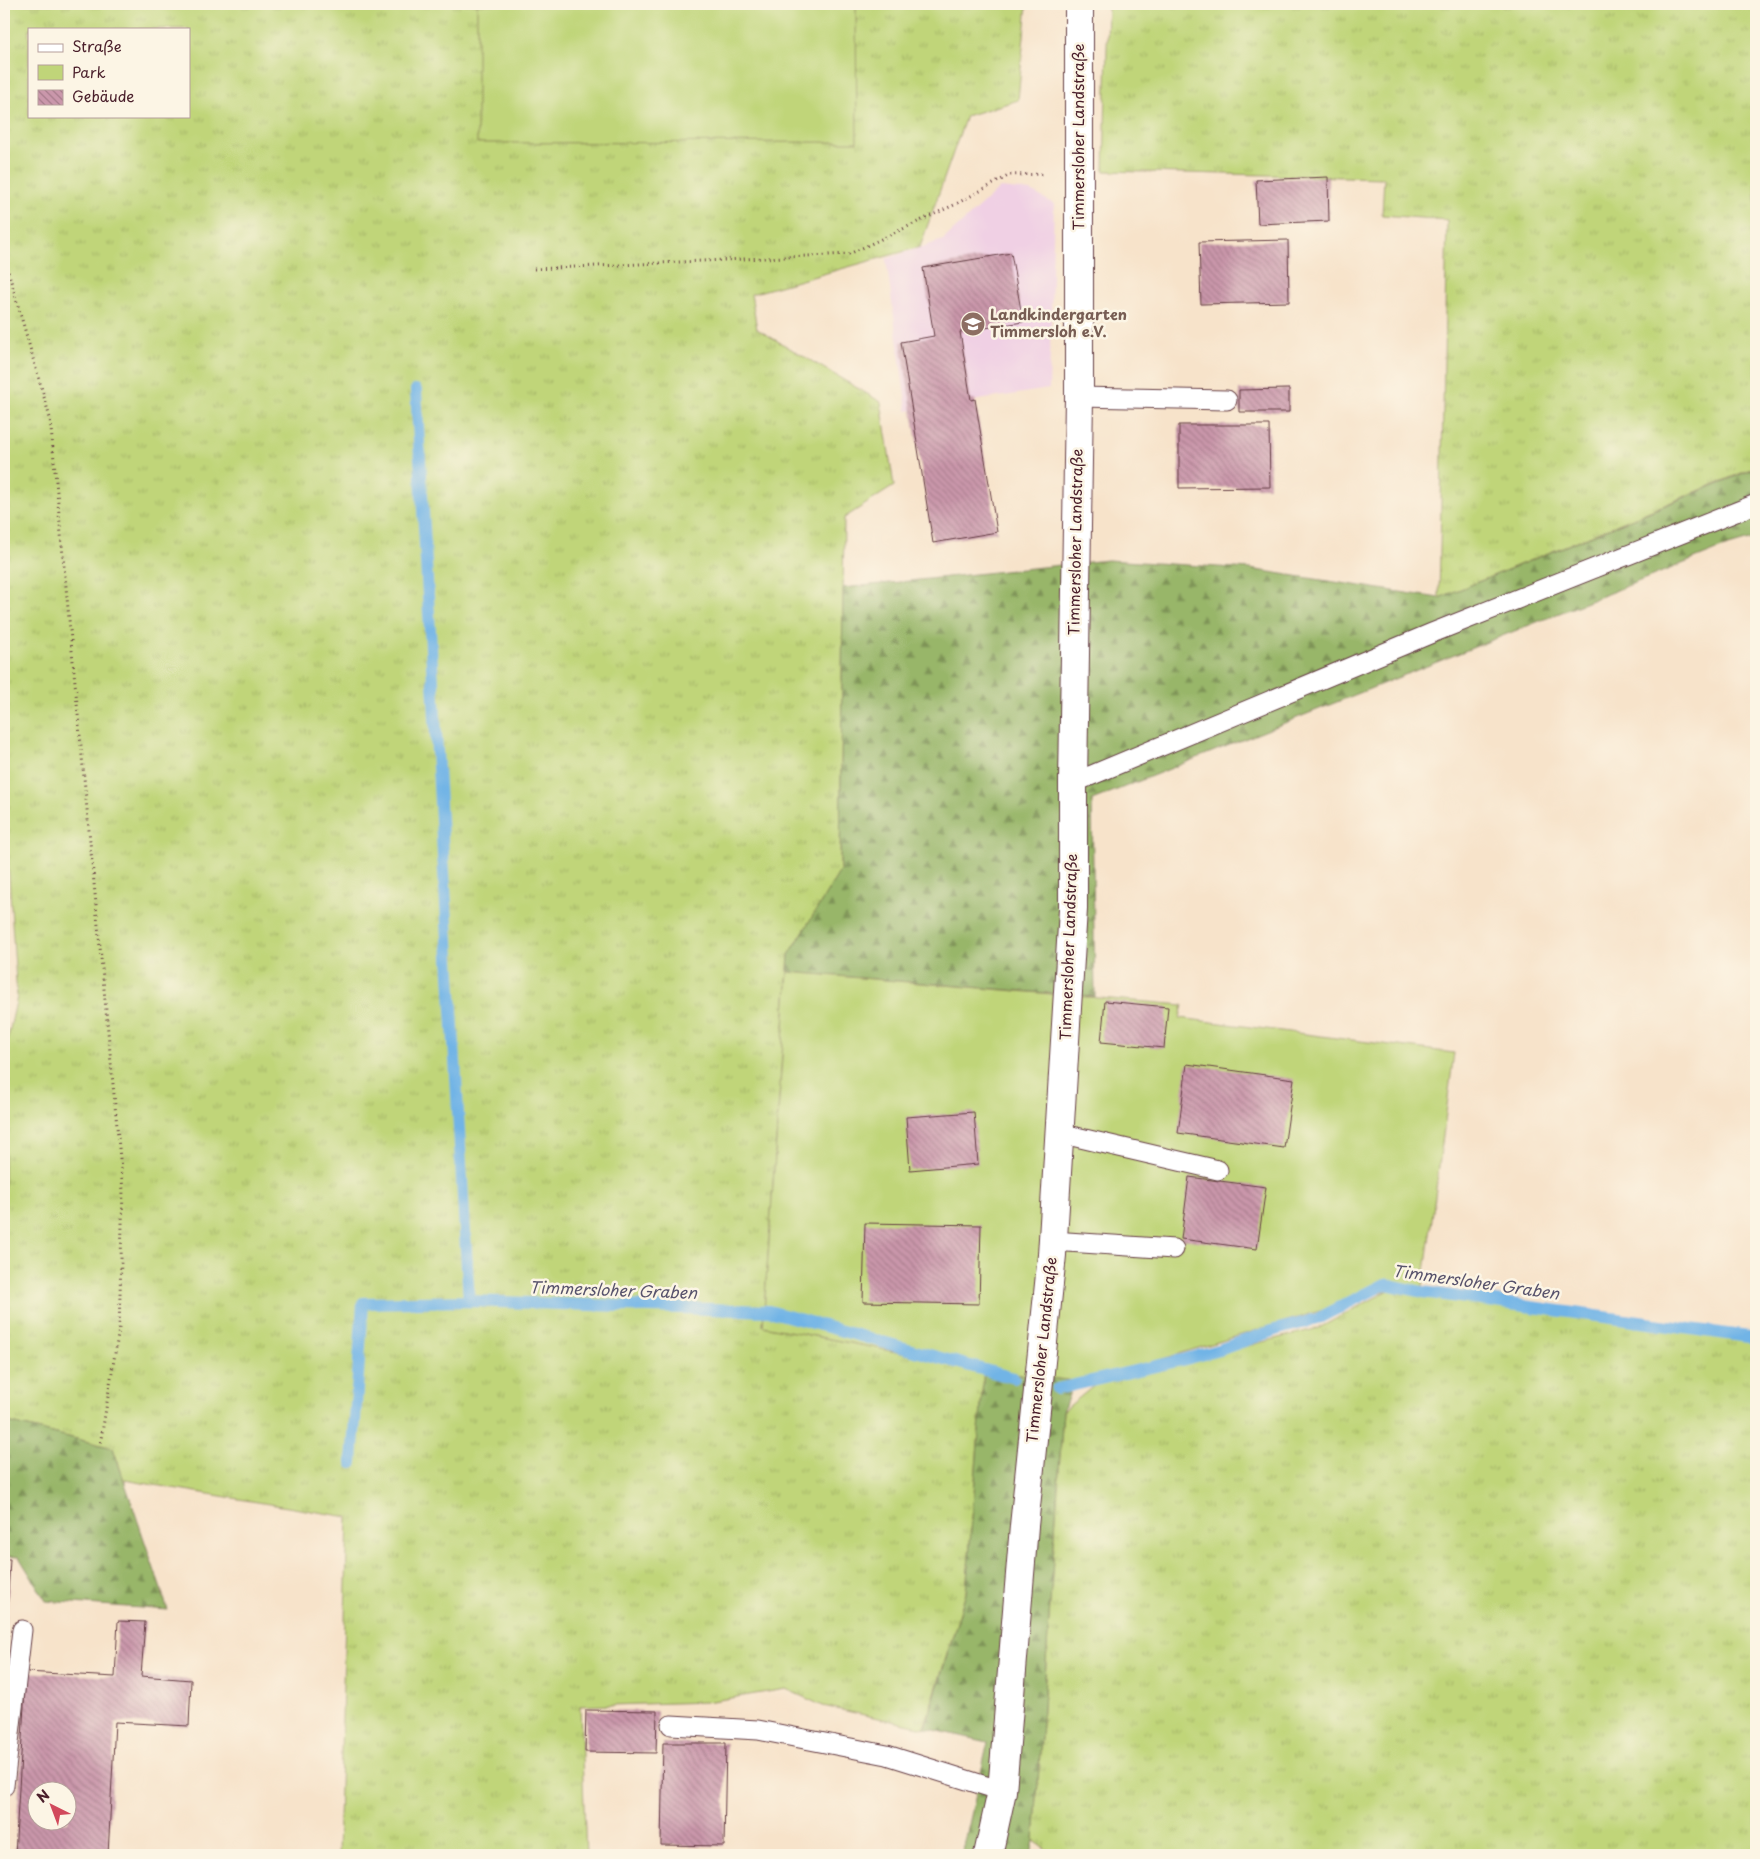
<svg xmlns="http://www.w3.org/2000/svg" width="1760" height="1859" font-family="'Playpen Sans',sans-serif">
	<defs>
		<pattern id="grass-tufts" width="24" height="20" patternUnits="userSpaceOnUse" patternTransform="scale(1.25)"><rect width="24" height="20" fill="#c0d579"/><path d="M3 7l-1-3M5 7V3M7 7l1-3M15 17l-1-3M17 17v-4M19 17l1-3" fill="none" stroke="#a6b669"/></pattern>
		<pattern id="forest-firs" width="22" height="20" patternUnits="userSpaceOnUse" patternTransform="scale(1.25)"><rect width="22" height="20" fill="#98b669"/><path d="M5 1l3.5 6h-7zM16 11l3.5 6h-7z" fill="#7e9357"/></pattern>
		<pattern id="building-back-hatch" width="6" height="6" patternUnits="userSpaceOnUse" patternTransform="scale(1.25)"><rect width="6" height="6" fill="#ca97ab"/><path d="M-1 5l2 2M0 0l6 6M5-1l2 2" fill="none" stroke="#a67b8b"/></pattern>
	</defs>
	<rect width="100%" height="100%" fill="#fcf5e5"/>
	<filter id="ink" filterUnits="userSpaceOnUse"><feTurbulence type="fractalNoise" baseFrequency=".02" numOctaves="2"/><feDisplacementMap in="SourceGraphic" scale="10" xChannelSelector="R" yChannelSelector="G"/><feConvolveMatrix kernelMatrix="1 2 1 2 8 2 1 2 1" color-interpolation-filters="sRGB"/></filter>
	<filter id="wash" filterUnits="userSpaceOnUse"><feTurbulence type="fractalNoise" baseFrequency=".0096" numOctaves="4" result="noise"/><feDisplacementMap in="SourceGraphic" scale="20" xChannelSelector="R" yChannelSelector="G"/><feGaussianBlur stdDeviation="1.12" result="paint"/><feColorMatrix in="noise" values="0 0 0 0 0 0 0 0 0 0 0 0 0 0 0 0 0 1.4 0 .05"/><feComposite in="paint" operator="in"/></filter>
	<g filter="url(#wash)">
		<rect width="100%" height="100%" fill="#f7e3ca"/>
		<!-- built -->
		<path fill="#f0d0e4" d="M1000 188 1031 191 1054 204 1049 389 907 411 886 259 943 240Z"/>
		<!-- grass -->
		<path fill="url(#grass-tufts)" stroke="#857a52" fill-rule="evenodd" d="M4 4H1027L1018 100 966 116 920 247 751 294 757 329 881 402 894 486 844 518 840 872 789 955 763 1326 984 1369 966 1593 924 1728 823 1706 786 1689 706 1702 580 1706 586 1855H338L348 1517 124 1480 113 1448 4 1421V1056L17 997 4 801ZM29 29H189V116H29Z
			M1108 4H1756V467L1439 598 1447 220 1382 215 1384 178 1104 171Z
			M1389 1290 1756 1341V1855H1055L1034 1841 1063 1411 1101 1380 1199 1360 1250 1345 1319 1328Z"/>
		<!-- forest -->
		<path fill="url(#forest-firs)" stroke="#716a4a" d="M1756 468V538L1722 548 1092 800 1095 997 788 972 789 955 840 871 843 588 1108 560 1250 569 1439 598Z
			M984 1369 1074 1381 1063 1411 1034 1841 1031 1855H962L988 1742 925 1728 966 1593Z
			M4 1421 113 1448 168 1610 46 1601 19 1557 4 1556Z"/>
		<!-- green -->
		<path fill="#c0d579" stroke="#857a52" d="M477 4H856L857 142 477 143Z
			M788 972 1183 1005 1180 1018 1454 1053 1422 1294 1389 1290 1136 1367 1074 1381 984 1369 763 1326Z"/>
		<g fill="none" stroke-linecap="round" stroke-linejoin="round">
			<!-- stream -->
			<path stroke="#71b4e6" stroke-width="12" d="M416 390 469 1301
				M1057 1389 1186 1359 1219 1350 1275 1330 1317 1319 1385 1284 1423 1292 1756 1338
				M352 1463 363 1303 469 1301 769 1311 1014 1378"/>
		</g>
		<g id="blocks">
			<!-- building -->
			<path fill="url(#building-back-hatch)" fill-rule="evenodd" d="M1328 177 1329 221 1258 224 1256 180Z
				M1288 240 1289 302 1201 304 1199 242Z
				M1011 253 1023 322 960 332 971 400 975 399 997 532 933 543 901 342 934 336 923 268Z
				M1289 389V412H1239V390Z
				M1179 425H1269L1270 487 1179 488Z
				M1105 1001 1168 1007 1164 1048 1101 1042Z
				M1187 1064 1294 1079 1284 1148 1178 1133Z
				M974 1112 978 1164 910 1170 906 1117Z
				M1189 1177 1266 1187 1257 1249 1181 1239Z
				M865 1223 981 1225 979 1304 863 1302Z
				M4 1559H10L5 1651H4Z
				M118 1621 145 1622 141 1676 191 1680 189 1726 115 1722 108 1855H15L26 1672 115 1677ZM38 1792H68V1822H38Z
				M586 1710 657 1711 656 1753 585 1752Z
				M663 1743H726L724 1846 661 1845Z"/>
		</g>
	</g>
	<g filter="url(#ink)">
		<use href="#blocks" fill-opacity="0" stroke="#643c43" stroke-width="1"/>
		<g fill="none" stroke-linecap="round" stroke-linejoin="round">
			<defs>
				<path id="lane" d="M1079 397 1227 400
					M1073 783 1432 633 1756 504
					M1059 1133 1218 1170
					M1052 1241 1174 1249
					M671 1725 758 1730 887 1755 1002 1791
					M4 1786 22 1630"/>
				<path id="street" d="M988 1855 1002 1791 1024 1526 1052 1255 1073 909V783L1079 397V4"/>
			</defs>
			<!-- lane casing -->
			<use href="#lane" stroke="#643c43" stroke-width="21"/>
			<!-- street casing -->
			<use href="#street" stroke="#643c43" stroke-width="30"/>
			<!-- path -->
			<path stroke="#643c43" stroke-width="3" stroke-dasharray="1 4" stroke-linecap="butt" d="M4 263 9 274 50 418 123 1190 119 1329 100 1445
				M534 269 849 254 954 205 1010 175 1045 174"/>
			<!-- lane -->
			<use href="#lane" stroke="#fff" stroke-width="19"/>
			<!-- street -->
			<use href="#street" stroke="#fff" stroke-width="28"/>
		</g>
	</g>
	<!-- icons -->
	<defs>
		<symbol id="school-disc" viewBox="-11 -11 22 22"><circle r="9.5" fill="#8d6e63" stroke="#fcf5e5"/><path d="M0-5L7-2L0 1L-7-2ZM-4 1L0 2.5L4 1V4Q0 6-4 4Z" fill="#fff"/></symbol>
	</defs>
	<g fill-rule="evenodd">
		<use href="#school-disc" x="959" y="310" width="28" height="28"/>
	</g>
	<g text-anchor="middle" stroke-width="5" stroke-linejoin="round" paint-order="stroke">
		<!-- street labels -->
		<g font-size="15" fill="#4a1f2b" stroke="#fcf5e5">
			<text transform="translate(1079 137) rotate(-90)" y="5">Timmersloher Landstraße</text>
			<text transform="translate(1076 542) rotate(-89)" y="5">Timmersloher Landstraße</text>
			<text transform="translate(1069 947) rotate(-88)" y="5">Timmersloher Landstraße</text>
			<text transform="translate(1042 1350) rotate(-84)" y="5">Timmersloher Landstraße</text>
		</g>
		<!-- education labels -->
		<g font-size="15" font-weight="bold" fill="#785e54" stroke="#fcf5e5" text-anchor="start">
			<text x="990" y="320">Landkindergarten<tspan x="990" dy="17">Timmersloh e.V.</tspan></text>
		</g>
		<!-- water labels -->
		<g font-size="16" font-style="italic" fill="#58536c" stroke="#fcf5e5">
			<text transform="translate(1476 1282) rotate(8)" y="6">Timmersloher Graben</text>
			<text transform="translate(613 1290) rotate(2)" y="6">Timmersloher Graben</text>
		</g>
	</g>
	<!-- margin -->
	<rect width="1760" height="1859" fill="none" stroke="#fcf5e5" stroke-width="20"/>
	<!-- legend -->
	<rect x="28" y="28" width="162" height="90" fill="#fcf5e5" stroke="#b59f9b"/>
	<rect x="38" y="44" width="25" height="8" fill="#ffffff" stroke="#b59f9b"/>
	<text x="72" y="52" font-size="15" fill="#4a1f2b">Straße</text>
	<rect x="38" y="65" width="25" height="15" fill="#c0d579" stroke="#b59f9b"/>
	<text x="72" y="78" font-size="15" fill="#4a1f2b">Park</text>
	<rect x="38" y="90" width="25" height="15" fill="url(#building-back-hatch)" stroke="#b59f9b"/>
	<text x="72" y="102" font-size="15" fill="#4a1f2b">Gebäude</text>
	<!-- north arrow -->
	<g transform="translate(52 1806) rotate(318)"><circle r="24" fill="#fcf5e5" stroke="#b59f9b"/>
	<path d="M0-4L9 19L0 12L-9 19Z" fill="#d1495b"/>
	<text y="-8" font-size="14" font-weight="bold" text-anchor="middle" fill="#4a1f2b">N</text>
	</g>
</svg>
